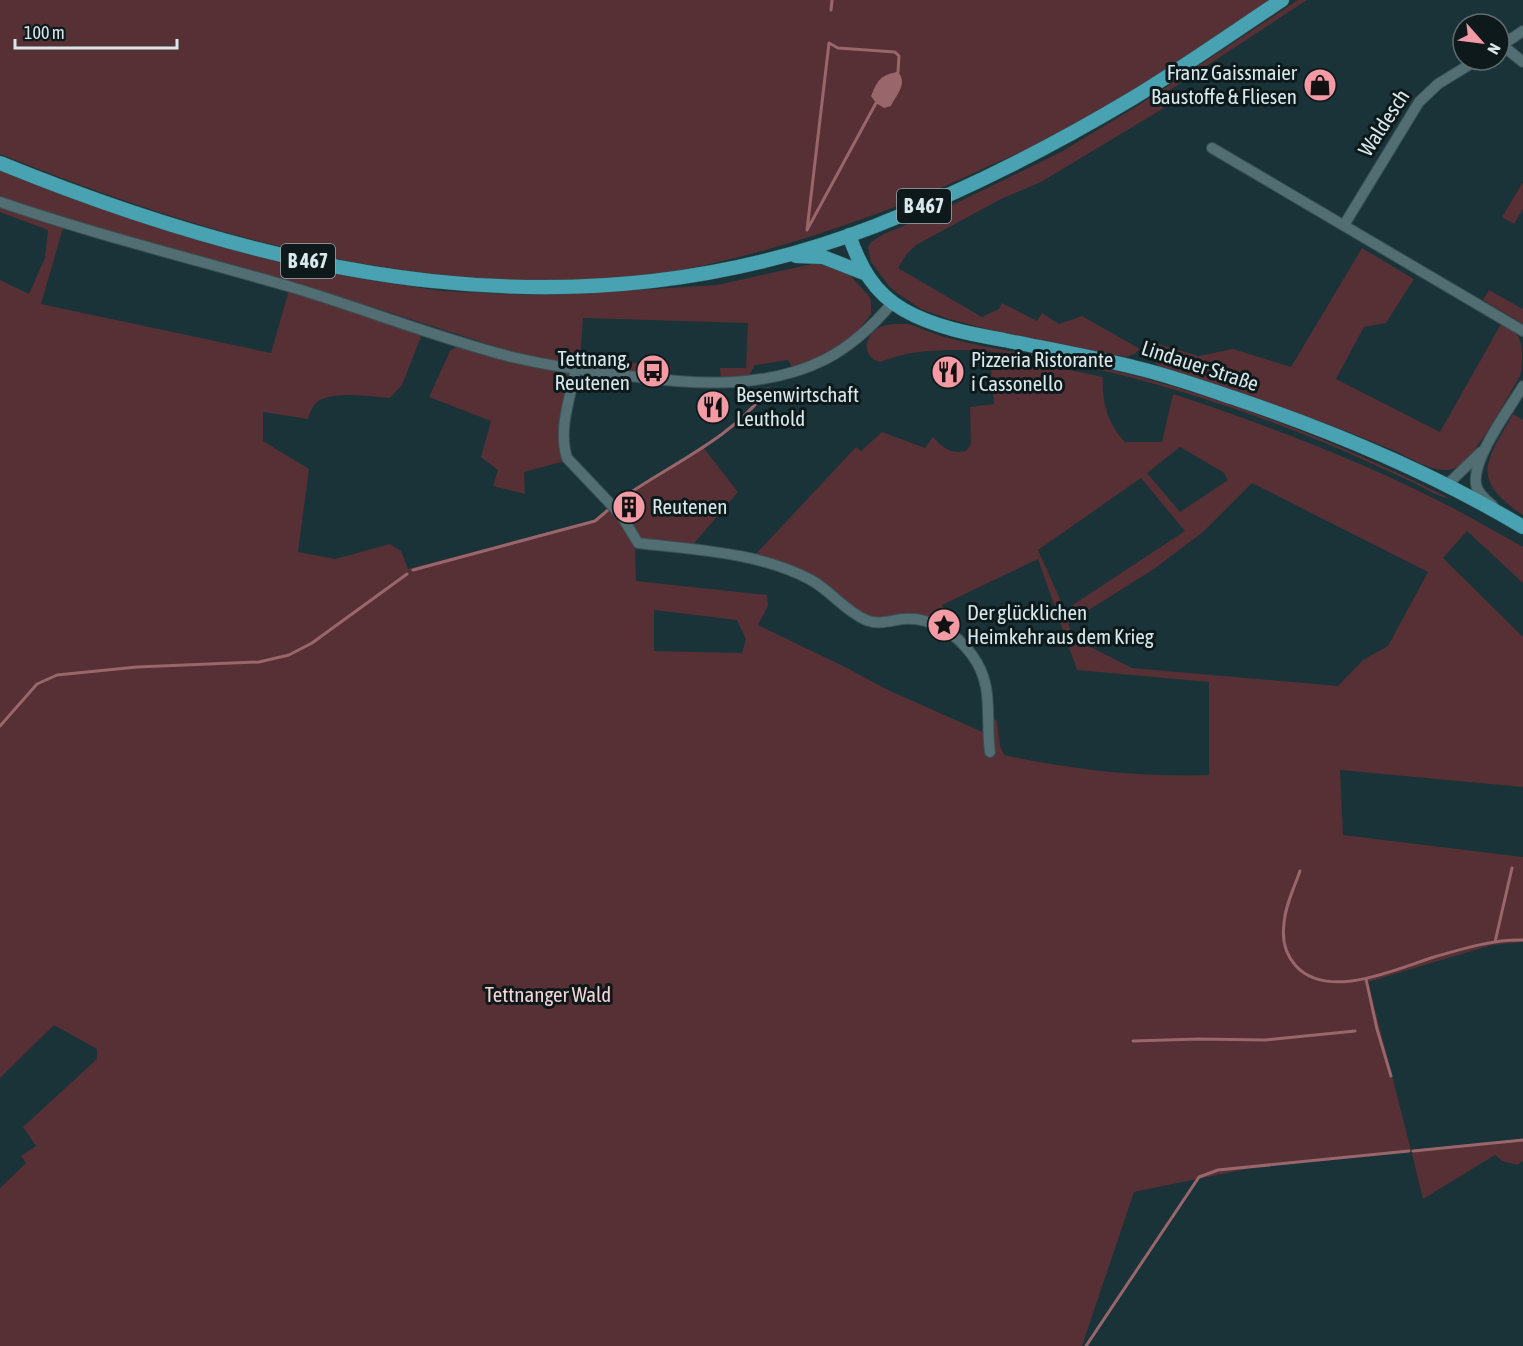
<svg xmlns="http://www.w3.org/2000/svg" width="1523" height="1346" font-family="'Asap Condensed',sans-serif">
	<rect width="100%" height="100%" fill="#193338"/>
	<!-- green -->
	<path fill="#563034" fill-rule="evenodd" d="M0 0H1272C1198 48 1125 99 1047 140 1029 149 1009 157 991 165 916 201 841 229 762 251 729 260 696 268 662 273 609 281 553 282 499 279 324 270 162 219 0 154Z
		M1298 0H1307L1153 101 1164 108 1041 182 1001 199 916 245 906 255 898 268 982 317 999 309 1002 303 1037 321 1042 313 1059 324 1082 316 1140 349 1134 354 1126 357 990 330 949 319 921 309 897 293 889 286 871 262 868 247 871 242 884 234 946 208 1061 152 1142 103Z
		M0 170 210 242 254 255 367 280 442 291 528 295 575 294 717 285 821 262 847 272 869 296 871 301V314L851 340 812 361 792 367 788 360 755 365 748 377 721 378 720 368H746L748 323 583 318 580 359 671 366 670 375 578 365 516 353 319 290 180 252 12 201 0 197Z
		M1523 182V209L1514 224 1502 217Z
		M0 207 63 228 41 304 271 353 289 290 422 334 402 385 390 398C371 397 333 390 317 402 312 406 310 413 308 419L263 412V441L309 469 298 552 335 559 390 544 401 551 408 569 595 520 611 506 635 546 636 581 767 595 768 606 758 625 845 667 888 690 987 734 992 717 997 721 1000 746 1004 755C1069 769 1142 778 1209 775V682L1077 670 1038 559 942 605 953 626 949 631 938 625 874 621 833 593 754 556 856 447 861 451 882 432 925 448 933 437C943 448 951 454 966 451L971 444 970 407 994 404 991 369 1017 368V359L1103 377C1101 401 1108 424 1125 442H1162L1173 394C1267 425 1362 461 1451 507 1475 520 1499 533 1523 547V583L1467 531 1443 558 1523 637V787L1340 770 1343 835 1523 857V942L1492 945 1368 982 1411 1150 1523 1139V1161L1517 1165 1502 1161 1495 1155 1423 1199 1411 1150 1276 1163 1134 1192 1082 1346H0V1188L26 1163 21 1156 36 1146 23 1127 97 1059V1049L54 1025 0 1078V280L29 294 45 258 48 230 0 212ZM1180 447 1223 472 1228 480 1180 512 1147 473ZM1141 478 1185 531 1065 610 1038 550ZM1252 483 1428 572 1388 646 1363 660 1338 686 1132 668 1073 638 1068 623 1154 569 1203 532ZM654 610 737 620 746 639 742 653 654 651Z
		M1362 248 1414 279 1386 323 1364 327 1336 379 1440 432 1501 324C1507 328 1514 331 1518 336 1523 344 1523 366 1520 376 1507 397 1476 459 1455 468 1437 476 1411 458 1395 451 1318 418 1238 393 1159 366L1153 360 1150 352 1155 343 1198 356 1233 349 1291 367Z
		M1489 290 1523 309V324L1483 300Z
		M909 324C922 328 935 335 948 338 1011 354 1077 360 1140 377 1247 406 1351 448 1449 498 1437 497 1423 487 1412 482 1383 469 1354 455 1325 443 1226 401 981 319 880 362 861 357 864 335 880 327 889 323 900 324 909 324Z
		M458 346 567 372 573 379 562 428 569 460 524 472 525 494 493 486 498 470 481 457 491 421 429 397 450 351Z
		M1513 414 1523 420V515C1469 479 1486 462 1513 414Z
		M703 447 738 492 690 548 644 541 637 534 615 501Z"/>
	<!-- water -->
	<path fill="#99666b" d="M898 72C908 83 897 94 891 106L884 108 876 103 871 96C878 80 880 75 898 72Z"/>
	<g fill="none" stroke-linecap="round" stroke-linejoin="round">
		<!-- stream -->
		<path stroke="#99666b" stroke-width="3" d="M831 10 832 0
			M829 43 838 48 895 52 899 56 898 72 876 103 807 230Z
			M618 501C668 465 731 440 768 389
			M413 570 595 521 608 510
			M0 726 37 684 57 675 137 667 259 662 289 655 312 643 407 574
			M1300 871C1294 888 1285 906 1284 924 1282 939 1285 954 1296 966 1328 1001 1396 969 1434 957 1462 949 1494 939 1523 940
			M1495 942 1512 868
			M1366 979 1377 1029 1391 1076
			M1133 1041 1199 1039 1265 1040 1355 1031
			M1413 1151 1523 1140
			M1086 1346 1199 1177 1218 1170 1409 1151"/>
		<defs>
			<path id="minor" d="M1523 31 1502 45 1523 62
				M1212 148 1523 331
				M0 202C96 235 194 259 291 287 365 309 437 338 512 357 554 367 596 372 638 377 699 385 768 388 824 360 852 346 873 326 893 302
				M1344 225 1419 102 1438 84 1477 60
				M576 369C570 398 558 429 567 458L621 515 638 543C695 550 759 552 811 580 831 591 845 611 866 620 878 625 890 621 902 619 930 616 956 633 972 655 995 686 985 717 990 752
				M1447 485 1481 452
				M1493 506C1486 500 1477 493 1476 484 1472 458 1510 408 1523 386"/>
			<path id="major" d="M0 163C284 279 579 341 875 226 964 191 1051 147 1133 98 1184 67 1232 33 1282 0
				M849 235C860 267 874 293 904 310 934 327 970 334 1004 340 1048 349 1093 357 1137 368 1171 376 1204 388 1237 399 1337 433 1433 473 1523 527
				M796 256 823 257 864 273"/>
		</defs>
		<!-- minor casing -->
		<use href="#minor" stroke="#395054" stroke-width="12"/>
		<!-- major casing -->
		<use href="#major" stroke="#395054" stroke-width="15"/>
		<!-- minor -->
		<use href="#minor" stroke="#526e73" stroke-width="10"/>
		<!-- major -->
		<use href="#major" stroke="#48a2b1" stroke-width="14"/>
	</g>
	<!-- icons -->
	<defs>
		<symbol id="shop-disc" viewBox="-11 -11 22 22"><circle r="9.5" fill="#f49aa4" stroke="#0d191b"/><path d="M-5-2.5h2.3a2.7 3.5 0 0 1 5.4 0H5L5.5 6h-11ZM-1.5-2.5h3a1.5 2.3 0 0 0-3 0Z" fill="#111"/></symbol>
		<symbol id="bus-disc" viewBox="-11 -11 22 22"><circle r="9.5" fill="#f49aa4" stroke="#0d191b"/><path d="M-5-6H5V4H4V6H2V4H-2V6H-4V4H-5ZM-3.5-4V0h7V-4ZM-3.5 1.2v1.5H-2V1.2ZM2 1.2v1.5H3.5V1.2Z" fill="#111"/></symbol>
		<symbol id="restaurant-disc" viewBox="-11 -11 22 22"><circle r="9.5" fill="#f49aa4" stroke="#0d191b"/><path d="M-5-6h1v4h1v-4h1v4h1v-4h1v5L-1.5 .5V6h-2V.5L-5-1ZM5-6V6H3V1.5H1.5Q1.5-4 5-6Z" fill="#111"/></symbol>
		<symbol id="building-disc" viewBox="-11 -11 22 22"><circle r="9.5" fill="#f49aa4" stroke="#0d191b"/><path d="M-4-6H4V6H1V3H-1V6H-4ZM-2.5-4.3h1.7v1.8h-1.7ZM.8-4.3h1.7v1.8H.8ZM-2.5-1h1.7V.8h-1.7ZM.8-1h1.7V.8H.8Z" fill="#111"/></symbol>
		<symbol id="sight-disc" viewBox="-11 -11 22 22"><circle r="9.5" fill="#f49aa4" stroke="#0d191b"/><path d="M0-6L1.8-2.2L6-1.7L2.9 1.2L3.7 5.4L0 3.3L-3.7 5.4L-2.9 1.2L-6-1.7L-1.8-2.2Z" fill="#111"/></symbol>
	</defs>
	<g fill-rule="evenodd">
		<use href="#shop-disc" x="1301" y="66" width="38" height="38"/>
		<use href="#bus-disc" x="634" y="352" width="38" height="38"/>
		<use href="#restaurant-disc" x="929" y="353" width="38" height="38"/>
		<use href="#restaurant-disc" x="694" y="388" width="38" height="38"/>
		<use href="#building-disc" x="610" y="488" width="38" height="38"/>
		<use href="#sight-disc" x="925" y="606" width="38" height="38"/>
	</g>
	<g text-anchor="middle" stroke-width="6" stroke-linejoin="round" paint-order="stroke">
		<!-- shield labels -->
		<g fill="#0d191b" stroke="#9caaad" stroke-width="1.5">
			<rect x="897" y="189" width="54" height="34" rx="4.5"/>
			<rect x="281" y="244" width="54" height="34" rx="4.5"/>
		</g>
		<g font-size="20" font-weight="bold" fill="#d9e8eb">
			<text x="924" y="213">B 467</text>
			<text x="308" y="268">B 467</text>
		</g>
		<!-- poi labels -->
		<g font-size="21" fill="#d9e8eb" stroke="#0d191b" text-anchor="start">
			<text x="1297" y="80" text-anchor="end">Franz Gaissmaier<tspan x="1297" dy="24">Baustoffe &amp; Fliesen</tspan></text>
			<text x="630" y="366" text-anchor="end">Tettnang,<tspan x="630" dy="24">Reutenen</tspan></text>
			<text x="971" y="367">Pizzeria Ristorante<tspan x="971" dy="24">i Cassonello</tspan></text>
			<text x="736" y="402">Besenwirtschaft<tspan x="736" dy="24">Leuthold</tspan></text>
			<text x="652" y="514">Reutenen</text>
			<text x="967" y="620">Der glücklichen<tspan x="967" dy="24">Heimkehr aus dem Krieg</tspan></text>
		</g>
		<!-- street labels -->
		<g font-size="21" fill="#d9e8eb" stroke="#0d191b">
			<text transform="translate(1384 123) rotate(-57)" y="7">Waldesch</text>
			<text transform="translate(1200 366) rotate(18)" y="7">Lindauer Straße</text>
		</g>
		<!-- park labels -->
		<g font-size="21" fill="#f6d4d6" stroke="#0d191b">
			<text x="548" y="1002">Tettnanger Wald</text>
		</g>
	</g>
	<!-- north arrow -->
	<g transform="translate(1481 42) rotate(118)"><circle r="28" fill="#0d191b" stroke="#5f6c6e" stroke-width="1.5"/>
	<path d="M0-4.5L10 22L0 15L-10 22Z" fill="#f49aa4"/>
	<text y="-9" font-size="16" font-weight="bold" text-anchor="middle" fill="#d9e8eb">N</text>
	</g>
	<!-- scale -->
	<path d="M15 39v9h162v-9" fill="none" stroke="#d9e8eb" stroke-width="3"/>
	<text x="24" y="39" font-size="18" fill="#d9e8eb" stroke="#0d191b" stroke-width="4.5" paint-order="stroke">100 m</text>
</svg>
